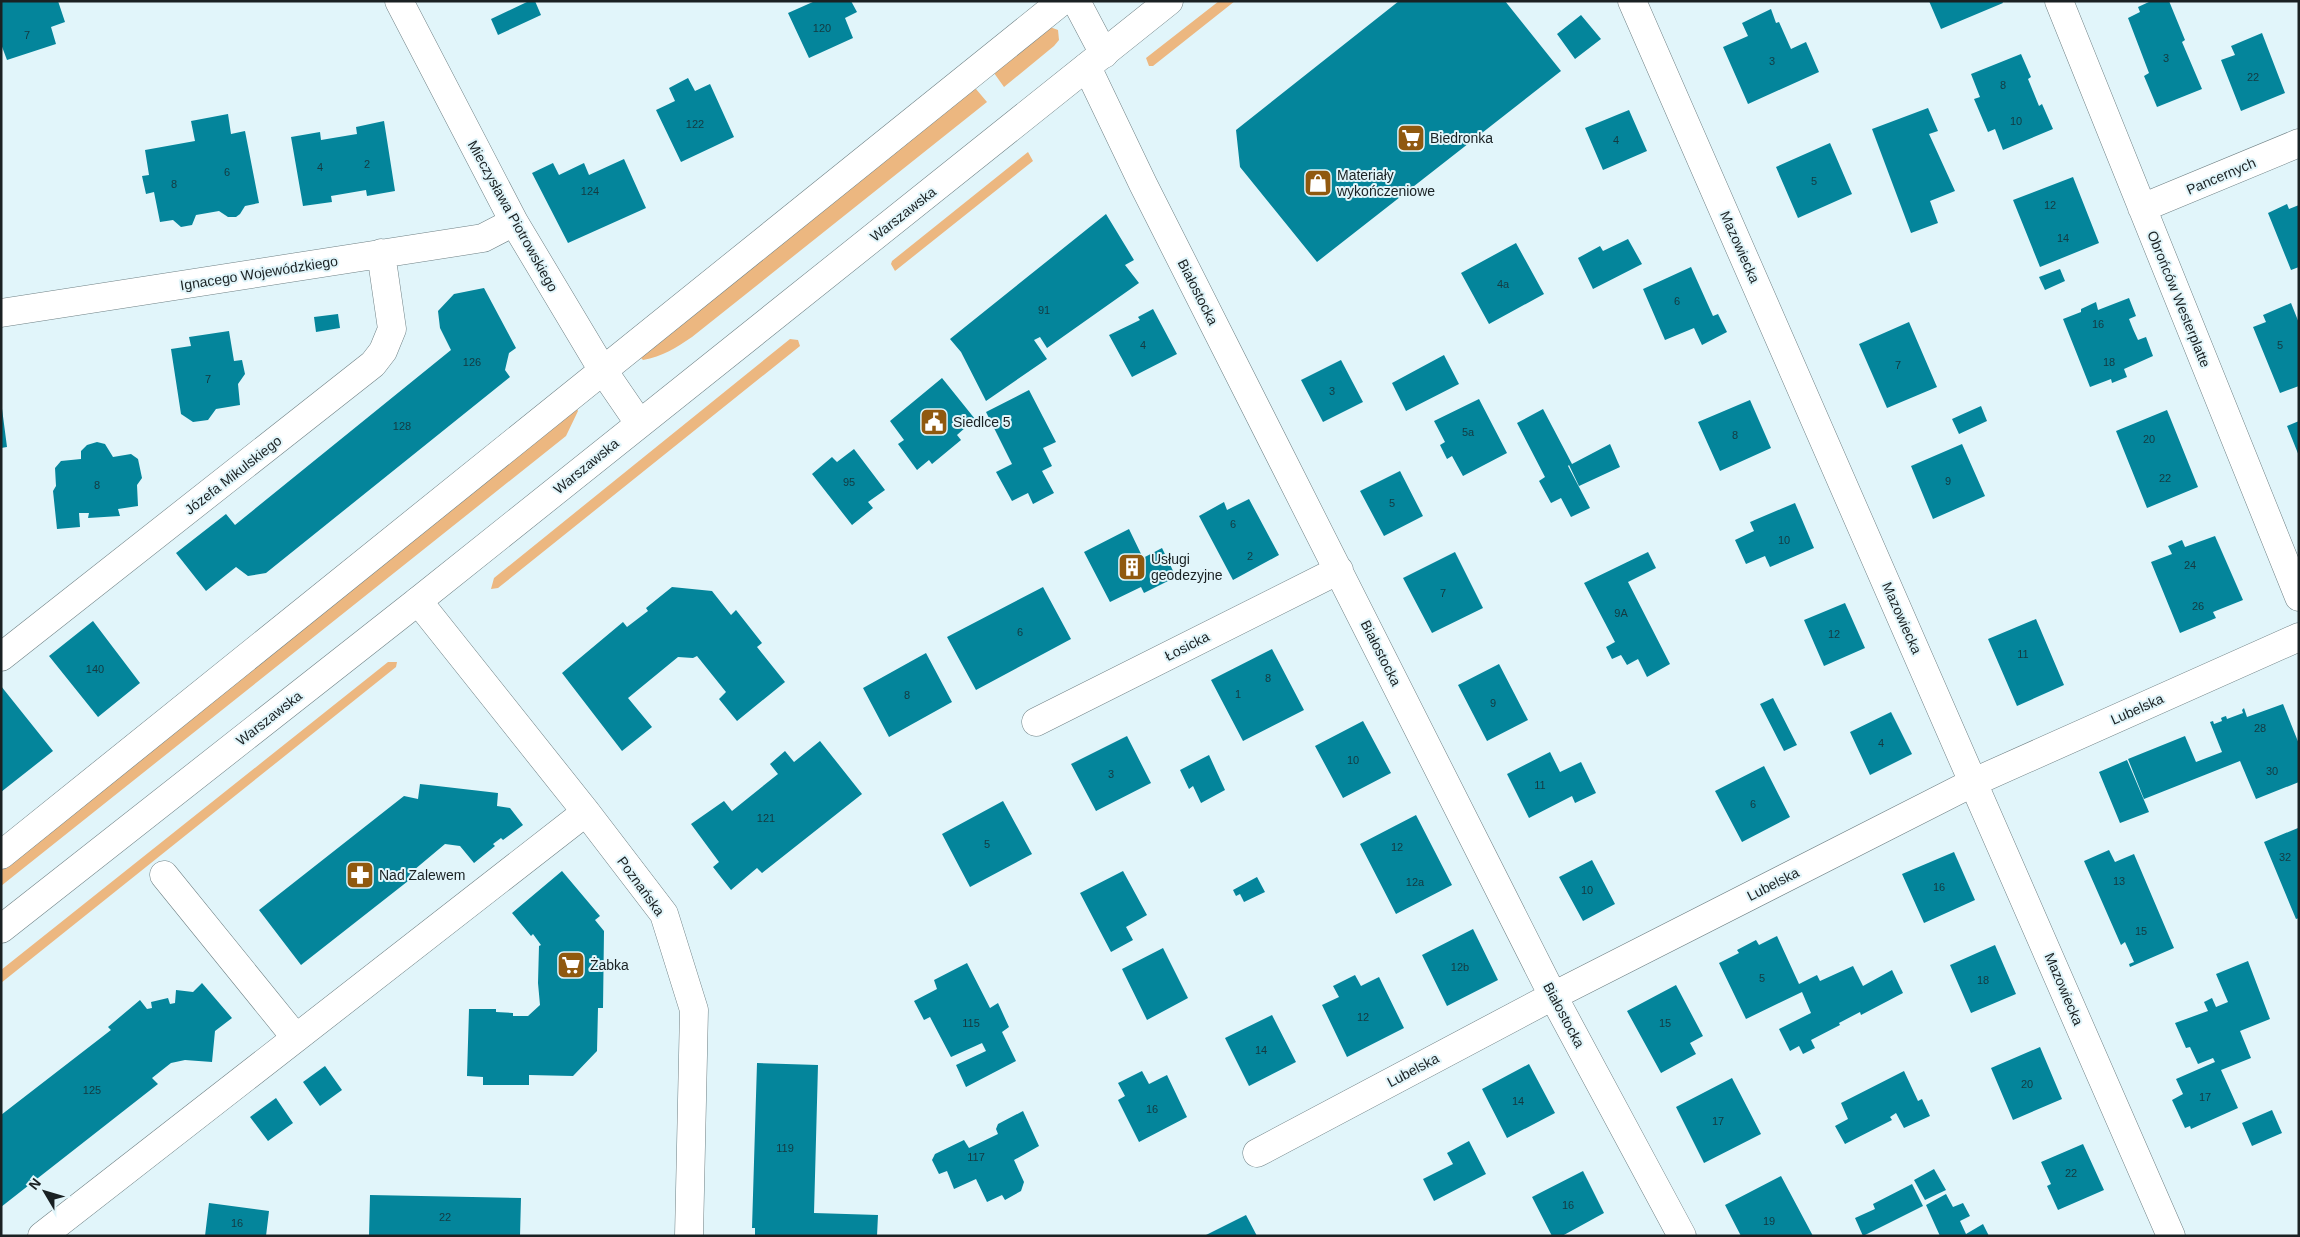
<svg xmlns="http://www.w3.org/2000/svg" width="2300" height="1237" font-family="Arial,sans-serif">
	<rect width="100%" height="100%" fill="#e1f5fa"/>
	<!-- green -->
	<path fill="#ecb780" d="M1219 1H1235L1153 66H1149L1146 58Z
		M1050 27 1058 30 1059 40 1054 46 1004 87 994 73Z
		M976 89 987 102 692 337C677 347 662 357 643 360L640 357 968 90Z
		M1028 152 1033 161 895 271 891 264 892 261Z
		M790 339 798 340 800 346 498 588 491 589 494 578Z
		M576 407 578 411 566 436 1 886V860Z
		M388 662H397L396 667 1 983V970Z"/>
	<!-- building -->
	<path fill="#04859b" d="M1 1H58L65 22 51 27 56 44 7 60 1 44Z
		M529 1H535L541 15 498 35 491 19Z
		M815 1H851L857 12 845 18 853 38 809 58 788 13Z
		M1399 1H1505L1561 71 1317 262 1240 167 1236 130Z
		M1929 1H2002L2003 3 1941 29Z
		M2151 1H2169L2185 40 2182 42 2202 89 2157 107 2144 76 2149 73 2128 18 2140 12 2138 7Z
		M1771 9 1776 23 1779 22 1791 49 1806 42 1819 72 1748 104 1723 47 1748 36 1742 23Z
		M1581 15 1601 39 1575 59 1557 34Z
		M2262 33 2285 93 2241 111 2221 60 2235 55 2231 46Z
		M2021 54 2031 77 2028 79 2039 106 2042 104 2053 129 2003 150 1995 129 1988 132 1974 99 1980 97 1971 74Z
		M688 78 695 91 710 84 734 137 681 162 656 110 675 101 669 88Z
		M1928 108 1938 131 1929 134 1955 191 1930 201 1938 223 1911 233 1872 129Z
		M1629 110 1647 151 1603 170 1585 128Z
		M228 114 231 134 245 131 259 203 245 206 240 214 236 217H228L219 211 196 215 192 225 181 227 173 220 160 222 154 192 146 194 142 176 149 175 145 150 195 141 191 121Z
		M384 121 395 191 367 196 366 190 331 196 332 202 303 206 291 137 320 132 321 140 357 134 356 127Z
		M1830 143 1852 194 1798 218 1776 167Z
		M624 159 646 208 568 243 532 173 553 163 559 175 584 163 589 175Z
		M2073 177 2099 243 2040 267 2013 200Z
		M2287 204 2289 209 2299 205V267L2291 270 2268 213Z
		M1106 214 1134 260 1125 265 1139 283 1047 348 1040 337 1034 340 1047 359 986 401 961 352 950 339Z
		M1628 239 1642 264 1593 289 1578 258 1600 246 1603 251Z
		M1516 243 1544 294 1489 324 1461 273Z
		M1691 267 1713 316 1718 314 1727 332 1702 345 1694 328 1665 340 1643 289Z
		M2060 269 2065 281 2045 290 2039 277Z
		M484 288 516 348 509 353 505 370 510 377 266 573 248 576 236 567 206 591 176 553 226 514 235 525 451 350 440 328 438 311 454 294Z
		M2129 298 2136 316 2129 319 2133 329 2138 340 2146 337 2153 356 2124 369 2127 377 2112 383 2111 379 2090 387 2063 319 2081 312V309L2096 302 2098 310Z
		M2291 303 2299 323V386L2280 393 2253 327 2266 322 2263 315Z
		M1153 309 1177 354 1132 377 1109 335 1140 320 1138 317Z
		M338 314 340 328 316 332 314 317Z
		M1909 322 1937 387 1887 408 1859 344Z
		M229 331 234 361 242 360 245 374 238 384 240 405 216 409 208 420 193 422 181 414 171 349 191 346 189 337Z
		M1444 355 1459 384 1406 411 1392 383Z
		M1341 360 1363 402 1323 422 1301 380Z
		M942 378 975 419 957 435 961 440 932 464 929 460 917 470 898 444 904 440 890 421Z
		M1029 390 1056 442 1043 448 1052 466 1042 471 1054 493 1033 504 1028 493 1012 501 996 472 1012 464 986 412Z
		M1479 399 1507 453 1463 476 1452 456 1447 459 1440 445 1445 442 1434 421Z
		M1750 400 1771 448 1720 471 1698 422Z
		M1 401 7 447 1 448Z
		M1981 406 1987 421 1959 434 1952 419Z
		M1543 409 1572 464 1610 444 1620 467 1579 486 1569 465 1568 466 1590 508 1571 517 1561 498 1551 503 1539 481 1545 477 1517 423Z
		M2167 410 2198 487 2147 508 2116 431Z
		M2299 421V456L2287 426Z
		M97 442 105 444 113 457 131 454 138 459 142 478 137 485 138 506 118 509 120 516 88 518 89 513H79L80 527 57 529 53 491 56 486 55 468 61 461 81 459V451L87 445Z
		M1962 444 1985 496 1933 519 1911 466Z
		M854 449 885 490 868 502 873 508 852 525 812 474 832 457 837 462Z
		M1400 471 1423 516 1384 536 1360 491Z
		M1249 499 1279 555 1233 580 1199 516 1224 502 1227 510Z
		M1795 503 1814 548 1770 567 1765 556 1746 564 1735 540 1754 531 1750 522Z
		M1129 529 1143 558 1162 548 1176 577 1144 593 1141 587 1110 602 1084 552Z
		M2215 536 2243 600 2213 612 2216 618 2180 633 2151 562 2172 554 2168 546 2182 540 2185 547Z
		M1455 552 1483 608 1432 633 1403 578Z
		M1648 552 1656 568 1628 582 1670 664 1647 677 1638 659 1627 665 1621 655 1612 659 1606 647 1615 642 1584 583Z
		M672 587 712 591 731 615 736 610 762 643 757 647 785 682 737 721 719 699 726 692 697 656 693 658 678 657 628 698 652 727 622 751 562 673 623 622 627 627 648 611 646 608Z
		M1043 587 1071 639 976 690 947 637Z
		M1845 603 1865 648 1824 666 1804 620Z
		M2036 619 2064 685 2017 706 1988 639Z
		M93 621 140 683 98 717 49 656Z
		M1272 649 1304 710 1243 741 1211 680Z
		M926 653 952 702 889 737 863 688Z
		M1499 664 1528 720 1487 741 1458 685Z
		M1 686 53 751 1 792Z
		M1773 698 1797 745 1784 751 1760 704Z
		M2283 704 2299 744V782L2256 799 2240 761 2144 799 2128 759 2185 736 2196 762 2222 752 2210 722 2213 721 2214 724 2222 721 2221 718 2223 717 2226 716 2227 719 2243 713 2242 710 2244 708 2247 717Z
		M1891 712 1912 754 1870 775 1850 732Z
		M1363 721 1391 773 1343 798 1315 746Z
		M1127 736 1151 783 1096 811 1071 764Z
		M820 741 862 794 762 873 757 868 731 890 713 867 719 862 691 824 724 801 732 811 778 774 770 764 785 751 794 762Z
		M1550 752 1560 772 1581 762 1596 793 1575 803 1572 796 1529 818 1507 774Z
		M1209 755 1225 790 1201 803 1193 786 1189 789 1180 770Z
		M2127 760 2149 812 2120 823 2099 772Z
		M1764 766 1790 817 1742 842 1715 791Z
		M420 784 498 793 497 806 510 808 523 825 503 840 501 838 493 844 495 846 474 863 460 846 445 844 414 870 417 874 301 965 259 910 404 796 418 799Z
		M1003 801 1032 854 970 887 942 834Z
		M1416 815 1452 885 1396 914 1360 844Z
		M2298 828 2299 918 2296 919 2264 842Z
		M2109 850 2115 862 2134 854 2174 948 2130 967 2129 964 2134 962 2125 942 2121 945 2084 861Z
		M1954 852 1975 900 1924 923 1902 874Z
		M1592 860 1615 904 1583 921 1559 877Z
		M562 871 600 916 595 920 604 931 603 1008H598L597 1051 573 1076 529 1075V1085H483V1077L467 1076 469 1009H496V1012L513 1013V1016H528L540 1005 538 983 539 946 541 945 533 934 531 936 512 913Z
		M1123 871 1147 915 1126 927 1133 940 1111 952 1080 893Z
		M1257 877 1265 892 1244 902 1240 894 1236 896 1233 890Z
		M1473 929 1498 980 1447 1006 1422 955Z
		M1777 936 1799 984 1817 975 1820 981 1853 966 1863 986 1892 970 1903 993 1861 1015 1860 1012 1839 1023 1840 1025 1811 1040 1815 1048 1803 1054 1799 1046 1790 1051 1779 1029 1811 1013 1802 992 1746 1019 1719 963 1739 953 1737 950 1756 940 1759 945Z
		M1995 945 2016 994 1971 1013 1950 965Z
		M1163 948 1188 998 1147 1020 1122 969Z
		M2248 961 2270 1019 2240 1031 2251 1058 2221 1070 2238 1108 2191 1129 2190 1126 2185 1128 2172 1100 2183 1094 2176 1079 2215 1062 2213 1058 2198 1064 2190 1047 2186 1048 2175 1023 2208 1011 2204 1002 2212 998 2216 1007 2228 1002 2216 974Z
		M967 963 990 1008 998 1003 1009 1027 1002 1032 1016 1061 966 1087 956 1065 986 1051 982 1043 951 1057 930 1017 924 1020 914 1001 937 989 934 980Z
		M1355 975 1361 986 1379 977 1404 1028 1347 1057 1322 1005 1339 997 1333 986Z
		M202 983 232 1018 215 1031 212 1062 185 1060 171 1063 152 1078 158 1084 1 1207V1115L111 1030 108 1027 140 1000 147 1009 152 1008 151 1002 168 998 170 1004 175 1003 176 990 193 992Z
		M1676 985 1703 1036 1690 1043 1696 1054 1661 1073 1627 1011Z
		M1272 1015 1296 1062 1249 1086 1225 1038Z
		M2040 1047 2062 1099 2013 1120 1991 1068Z
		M757 1063 818 1065 814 1213 878 1215 877 1236H755V1228H752Z
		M1529 1064 1555 1113 1507 1138 1482 1089Z
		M325 1066 342 1090 320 1106 303 1082Z
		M1142 1071 1149 1084 1167 1075 1187 1117 1139 1142 1118 1100 1125 1096 1118 1083Z
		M1904 1071 1918 1101 1922 1099 1930 1116 1904 1128 1896 1113 1890 1117 1892 1120 1845 1144 1835 1126 1848 1119 1841 1103Z
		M1732 1078 1761 1134 1704 1163 1676 1107Z
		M276 1098 293 1123 268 1141 250 1117Z
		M2272 1110 2282 1133 2252 1146 2242 1123Z
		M1023 1111 1039 1146 1014 1160 1024 1182 1021 1191 1005 1200 1002 1195 987 1202 976 1179 954 1189 947 1171 939 1174 932 1160 935 1154 964 1140 969 1148 998 1134 996 1129 998 1124Z
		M1469 1141 1486 1174 1434 1201 1423 1179 1453 1164 1447 1153Z
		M2083 1144 2104 1190 2058 1210 2047 1186 2051 1184 2041 1162Z
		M1934 1169 1946 1190 1925 1200 1914 1180Z
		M1583 1171 1604 1213 1562 1236H1552L1532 1197Z
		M1781 1176 1813 1236H1741L1725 1205Z
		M1912 1184 1923 1206 1863 1236 1855 1218 1875 1209 1873 1204Z
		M1946 1194 1953 1207 1963 1203 1970 1216 1960 1221 1966 1234 1983 1224 1989 1236H1940L1926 1205Z
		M370 1195 521 1198 520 1236H369Z
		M209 1203 269 1211 266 1236H205Z
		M1246 1215 1257 1236H1204Z"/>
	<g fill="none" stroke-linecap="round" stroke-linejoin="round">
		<defs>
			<path id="minor" d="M399 1 514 222 602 369 639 423
				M1076 1 1104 54
				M1632 1 2171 1236
				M2059 1 2299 597
				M1087 67 1143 184 1553 996 1682 1236
				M2142 208 2299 143
				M1 313 483 238 514 222
				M418 601 586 812 664 914 694 1010 689 1236
				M1 657 373 364 383 351 392 329 381 253
				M1036 722 1339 570
				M1 855 1062 1
				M164 875 296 1038
				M1257 1153 1553 996 1974 782 2299 637
				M42 1236 586 812"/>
			<path id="major" d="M1 929 418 601 1169 1"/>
		</defs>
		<!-- minor casing -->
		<use href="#minor" stroke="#6f8185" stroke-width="29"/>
		<!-- major casing -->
		<use href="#major" stroke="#6f8185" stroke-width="29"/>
		<!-- minor -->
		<use href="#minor" stroke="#fff" stroke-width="28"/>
		<!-- major -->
		<use href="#major" stroke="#fff" stroke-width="28"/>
	</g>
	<!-- icons -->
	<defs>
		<symbol id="supermarket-square" viewBox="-11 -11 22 22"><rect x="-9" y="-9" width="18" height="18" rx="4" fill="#90590f" stroke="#e1f5fa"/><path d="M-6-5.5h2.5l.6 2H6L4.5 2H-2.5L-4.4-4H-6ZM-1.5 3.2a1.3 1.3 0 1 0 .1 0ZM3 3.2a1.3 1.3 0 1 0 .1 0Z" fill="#fff"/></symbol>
		<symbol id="shop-square" viewBox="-11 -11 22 22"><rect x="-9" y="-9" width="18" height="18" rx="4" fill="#90590f" stroke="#e1f5fa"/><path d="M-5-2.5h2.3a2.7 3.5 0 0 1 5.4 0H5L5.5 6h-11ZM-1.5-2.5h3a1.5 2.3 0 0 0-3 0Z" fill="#fff"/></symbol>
		<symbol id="civic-square" viewBox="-11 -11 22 22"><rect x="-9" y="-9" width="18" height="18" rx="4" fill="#90590f" stroke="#e1f5fa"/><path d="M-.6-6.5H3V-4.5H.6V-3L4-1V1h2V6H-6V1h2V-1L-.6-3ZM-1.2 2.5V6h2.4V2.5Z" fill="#fff"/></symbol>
		<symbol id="building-square" viewBox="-11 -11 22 22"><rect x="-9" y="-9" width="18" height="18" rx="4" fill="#90590f" stroke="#e1f5fa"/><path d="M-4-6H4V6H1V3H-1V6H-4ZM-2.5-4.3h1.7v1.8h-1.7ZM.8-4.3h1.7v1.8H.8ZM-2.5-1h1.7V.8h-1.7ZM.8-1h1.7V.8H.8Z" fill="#fff"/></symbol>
		<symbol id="pharmacy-square" viewBox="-11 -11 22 22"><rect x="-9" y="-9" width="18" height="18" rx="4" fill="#90590f" stroke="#e1f5fa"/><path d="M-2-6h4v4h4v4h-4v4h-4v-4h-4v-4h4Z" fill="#fff"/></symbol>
	</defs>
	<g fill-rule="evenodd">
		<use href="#supermarket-square" x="1395" y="122" width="32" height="32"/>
		<use href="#shop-square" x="1302" y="167" width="32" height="32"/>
		<use href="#civic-square" x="918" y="406" width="32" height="32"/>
		<use href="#building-square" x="1116" y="551" width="32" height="32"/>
		<use href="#pharmacy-square" x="344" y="859" width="32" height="32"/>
		<use href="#supermarket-square" x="555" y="949" width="32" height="32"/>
	</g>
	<g text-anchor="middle" stroke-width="4" stroke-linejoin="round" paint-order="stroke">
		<!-- number labels -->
		<g font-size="11" fill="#143a41">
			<text x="822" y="32">120</text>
			<text x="27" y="39">7</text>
			<text x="2166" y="62">3</text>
			<text x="1772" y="65">3</text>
			<text x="2253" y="81">22</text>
			<text x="2003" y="89">8</text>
			<text x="2016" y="125">10</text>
			<text x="695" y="128">122</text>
			<text x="1616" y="144">4</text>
			<text x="367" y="168">2</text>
			<text x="320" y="171">4</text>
			<text x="227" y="176">6</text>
			<text x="1814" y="185">5</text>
			<text x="174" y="188">8</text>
			<text x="590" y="195">124</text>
			<text x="2050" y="209">12</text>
			<text x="2063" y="242">14</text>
			<text x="1503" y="288">4a</text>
			<text x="1677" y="305">6</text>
			<text x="1044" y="314">91</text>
			<text x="2098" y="328">16</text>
			<text x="1143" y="349">4</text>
			<text x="2280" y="349">5</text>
			<text x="472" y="366">126</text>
			<text x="2109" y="366">18</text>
			<text x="1898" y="369">7</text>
			<text x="208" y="383">7</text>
			<text x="1332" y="395">3</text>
			<text x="402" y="430">128</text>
			<text x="1468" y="436">5a</text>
			<text x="1735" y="439">8</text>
			<text x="2149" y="443">20</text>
			<text x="2165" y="482">22</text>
			<text x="1948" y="485">9</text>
			<text x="849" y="486">95</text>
			<text x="97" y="489">8</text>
			<text x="1392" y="507">5</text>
			<text x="1233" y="528">6</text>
			<text x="1784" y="544">10</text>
			<text x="1250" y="560">2</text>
			<text x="2190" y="569">24</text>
			<text x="1443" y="597">7</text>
			<text x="2198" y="610">26</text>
			<text x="1621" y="617">9A</text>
			<text x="1020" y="636">6</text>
			<text x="1834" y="638">12</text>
			<text x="2023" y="658">11</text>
			<text x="95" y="673">140</text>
			<text x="1268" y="682">8</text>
			<text x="1238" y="698">1</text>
			<text x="907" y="699">8</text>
			<text x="1493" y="707">9</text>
			<text x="2260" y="732">28</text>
			<text x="1881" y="747">4</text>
			<text x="1353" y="764">10</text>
			<text x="2272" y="775">30</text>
			<text x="1111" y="778">3</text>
			<text x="1540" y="789">11</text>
			<text x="1753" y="808">6</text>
			<text x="766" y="822">121</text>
			<text x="987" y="848">5</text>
			<text x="1397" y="851">12</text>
			<text x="2285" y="861">32</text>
			<text x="2119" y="885">13</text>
			<text x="1415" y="886">12a</text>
			<text x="1939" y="891">16</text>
			<text x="1587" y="894">10</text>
			<text x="2141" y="935">15</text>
			<text x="1460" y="971">12b</text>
			<text x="1762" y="982">5</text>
			<text x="1983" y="984">18</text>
			<text x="1363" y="1021">12</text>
			<text x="971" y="1027">115</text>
			<text x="1665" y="1027">15</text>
			<text x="1261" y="1054">14</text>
			<text x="2027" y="1088">20</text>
			<text x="92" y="1094">125</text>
			<text x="2205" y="1101">17</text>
			<text x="1518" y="1105">14</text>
			<text x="1152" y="1113">16</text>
			<text x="1718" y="1125">17</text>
			<text x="785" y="1152">119</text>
			<text x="976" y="1161">117</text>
			<text x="2071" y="1177">22</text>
			<text x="1568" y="1209">16</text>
			<text x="445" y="1221">22</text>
			<text x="1769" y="1225">19</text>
			<text x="237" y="1227">16</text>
		</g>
		<!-- poi labels -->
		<g font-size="14" fill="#1a2123" stroke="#e1f5fa" text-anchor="start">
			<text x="1430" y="143">Biedronka</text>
			<text x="1337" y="180">Materiały<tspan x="1337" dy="16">wykończeniowe</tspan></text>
			<text x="953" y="427">Siedlce 5</text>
			<text x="1151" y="564">Usługi<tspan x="1151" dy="16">geodezyjne</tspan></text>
			<text x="379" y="880">Nad Zalewem</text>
			<text x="590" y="970">Żabka</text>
		</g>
		<!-- street labels -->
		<g font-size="14" fill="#1a2123" stroke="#e1f5fa">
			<text transform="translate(2221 176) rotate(-23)" y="5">Pancernych</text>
			<text transform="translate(903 214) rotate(-38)" y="5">Warszawska</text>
			<text transform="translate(513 216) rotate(61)" y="5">Mieczysława Piotrowskiego</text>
			<text transform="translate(1740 247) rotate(66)" y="5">Mazowiecka</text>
			<text transform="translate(259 273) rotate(-9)" y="5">Ignacego Wojewódzkiego</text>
			<text transform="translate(1198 292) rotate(63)" y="5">Białostocka</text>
			<text transform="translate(2179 299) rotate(68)" y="5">Obrońców Westerplatte</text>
			<text transform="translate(586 466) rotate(-39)" y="5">Warszawska</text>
			<text transform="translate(233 475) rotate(-38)" y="5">Józefa Mikulskiego</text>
			<text transform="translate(1902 618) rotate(66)" y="5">Mazowiecka</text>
			<text transform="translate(1187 646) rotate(-27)" y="5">Łosicka</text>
			<text transform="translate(1381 653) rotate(63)" y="5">Białostocka</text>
			<text transform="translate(2137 709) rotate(-24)" y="5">Lubelska</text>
			<text transform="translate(269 718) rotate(-38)" y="5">Warszawska</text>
			<text transform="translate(1773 884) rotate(-27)" y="5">Lubelska</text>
			<text transform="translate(641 886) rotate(54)" y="5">Poznańska</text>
			<text transform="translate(2064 989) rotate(67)" y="5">Mazowiecka</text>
			<text transform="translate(1564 1015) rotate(62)" y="5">Białostocka</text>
			<text transform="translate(1413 1070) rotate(-28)" y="5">Lubelska</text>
		</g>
	</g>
	<!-- border -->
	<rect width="2300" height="1237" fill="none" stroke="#1a2123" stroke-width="5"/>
	<!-- north arrow -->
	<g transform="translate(45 1192) rotate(308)" stroke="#e1f5fa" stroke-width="4" paint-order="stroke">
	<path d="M0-4L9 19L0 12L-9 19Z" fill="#1a2123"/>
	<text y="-8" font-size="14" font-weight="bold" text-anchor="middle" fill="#1a2123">N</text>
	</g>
</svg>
